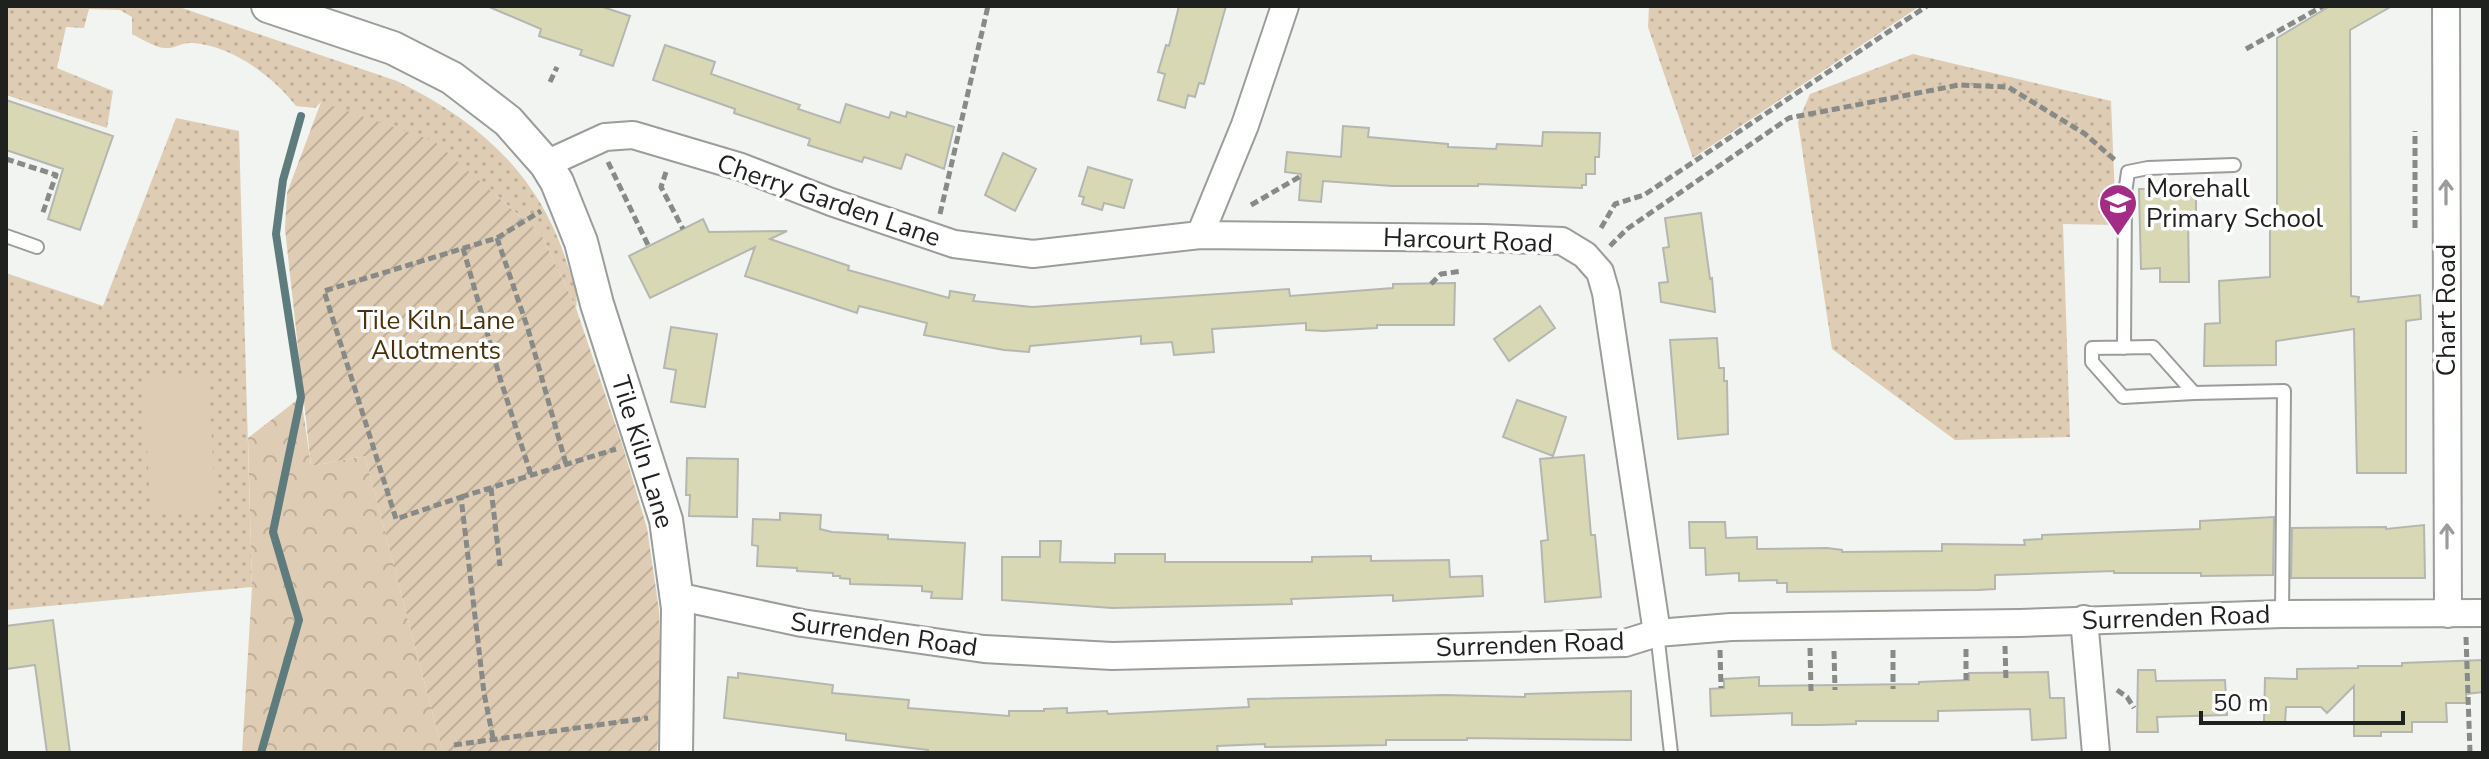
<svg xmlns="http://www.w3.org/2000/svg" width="2489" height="759" font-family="'Nunito Sans',sans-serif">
	<defs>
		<pattern id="grass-dots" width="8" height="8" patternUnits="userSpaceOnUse" patternTransform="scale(2)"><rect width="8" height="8" fill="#dfccb4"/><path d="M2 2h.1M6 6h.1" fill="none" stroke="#bfaf9a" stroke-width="1.8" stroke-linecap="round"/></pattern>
		<pattern id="forest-crowns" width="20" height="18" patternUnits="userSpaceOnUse" patternTransform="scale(2)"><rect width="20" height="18" fill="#dfccb4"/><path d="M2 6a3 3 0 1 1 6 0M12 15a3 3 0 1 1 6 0" fill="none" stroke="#bfaf9a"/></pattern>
		<pattern id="garden-furrows" width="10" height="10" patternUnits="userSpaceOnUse" patternTransform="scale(2)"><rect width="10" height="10" fill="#dfccb4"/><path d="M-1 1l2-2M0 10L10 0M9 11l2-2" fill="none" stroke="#bfaf9a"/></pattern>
	</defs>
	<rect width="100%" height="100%" fill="#f1f4f0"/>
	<!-- grass -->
	<path fill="url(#grass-dots)" d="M6 6H176L397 81C478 121 537 172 566 260 571 276 579 291 576 308L542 236 498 197 321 102 315 108 296 106C273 76 231 45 192 43 183 42 176 48 167 48 157 49 142 39 132 34V17L120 10 89 9 84 28 66 27 57 68 113 91 107 128 6 95Z
		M1649 6H1920L1693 158 1648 27Z
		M1913 54 2111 101 2116 225 2063 224 2070 437 1955 440 1832 349 1798 122 1810 94Z
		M176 118 239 131 252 587 6 610V273L103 306Z"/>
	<!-- forest -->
	<path fill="url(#forest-crowns)" d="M301 397 311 466 365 456 443 753H242L252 587 248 438Z"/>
	<!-- garden -->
	<path fill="url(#garden-furrows)" d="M321 102 434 141 542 236 576 308 623 447 647 528 659 610 661 697 657 753H443L365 456 311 466 285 229 287 193Z"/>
	<!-- pitch -->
	<path fill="#dfccb4" d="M208 375 216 511 151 515 143 379Z"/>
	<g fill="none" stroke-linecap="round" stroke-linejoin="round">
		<!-- stream -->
		<path stroke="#5e7c7e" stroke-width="8" d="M261 753 299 620 273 532 301 397 276 234 283 180 301 116"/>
	</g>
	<!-- building -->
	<path fill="#d8d8b5" stroke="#b6b6b1" stroke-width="2" d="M487 6H600L630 16 613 66 580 55 582 50 539 36 541 29Z
		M1179 6H1226L1204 84 1199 83 1195 97 1188 95 1185 108 1158 100 1165 74 1158 72 1166 45 1169 46Z
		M2330 6H2392L2350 30 2351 296 2359 297 2358 302 2420 295 2421 319 2406 321V473H2357L2354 329 2276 341V365L2204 366 2205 324 2220 323 2219 281 2270 277V218L2277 217V38Z
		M665 45 715 62 711 74 800 105 798 109 840 123 846 104 889 118 891 112 906 117 907 112 954 127 944 169 906 154 901 169 864 157 862 162 808 145 810 139 734 113 735 109 653 80Z
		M6 100 113 136 80 230 48 219 63 169 6 150Z
		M1343 126 1369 128 1368 137 1448 144V147L1496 149 1497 144 1542 146 1543 132 1600 133 1599 157H1595V174H1586V185H1582V188L1478 184V186H1392L1323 181 1321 202 1299 200 1301 174 1285 172 1287 152 1341 157Z
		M1003 153 1036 169 1015 211 985 195Z
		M1088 167 1132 180 1124 208 1104 203 1102 210 1082 204 1084 197 1079 196Z
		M2139 189H2196V218H2188L2189 282H2160V268L2141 269Z
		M1701 213 1710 279 1712 278 1715 312 1661 302 1659 283 1668 282 1663 248 1669 247 1665 218Z
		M703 219 709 232 787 231 770 239 849 266 848 270 949 298 950 291 975 295 973 301 1032 307 1289 289 1290 296 1393 288V284L1455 283 1454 325H1377V328L1323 331 1306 330V323L1212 329 1214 352 1174 355 1172 342 1141 344V336L1030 346 1029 352 1004 350 924 335 927 323 859 306 857 313 745 276 755 247 650 298 629 256Z
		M1540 306 1555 328 1509 361 1494 339Z
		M671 327 717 334 705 407 671 402 676 370 664 368Z
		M1717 338 1719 368H1724V381H1727L1728 434 1678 439 1670 340Z
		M1517 400 1566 417 1553 456 1503 437Z
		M1584 455 1591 535H1595L1601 597 1545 602 1541 541 1548 540 1540 459Z
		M687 458 738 459 737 517 689 516 690 495H686Z
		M780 513 821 515 820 529 832 532 888 535V539L965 543 962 599 931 598 932 592 922 591V586L850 584V579L840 578V576H833V573L797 571V568L757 566 758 546 752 545 753 519 780 520Z
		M2274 517 2273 575 2201 576V573H2114V571L1995 575V589L1978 590 1787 592V583H1777V580L1739 581V573L1706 575 1705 548H1690L1689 522H1725L1726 538 1757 537V549L1827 548 1842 550V552L1942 551V544L2025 545 2024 540 2042 539V535L2200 529V521Z
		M2424 525 2425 578H2291L2292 528 2386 527V529Z
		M1040 541H1061L1060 562 1115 563V554H1165V562H1312V557L1371 556V561L1449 560 1450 577 1482 576 1483 596 1393 601V595L1291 599 1292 604 1112 608 1002 600V557H1040Z
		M53 620 70 753H47L35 665 6 669V626Z
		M2483 660V692L2466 694 2467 703H2446L2447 722H2412V732H2381V736H2354V686L2327 713 2321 707H2286L2285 723 2264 722 2265 678 2297 679V669L2358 668V666H2402V663Z
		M2138 670H2155L2156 681 2225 680 2227 715 2157 717 2158 732H2137Z
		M2048 672 2050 698H2064L2066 738 2032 740 2030 709 1938 711V721H1856V724L1820 725H1792V713L1711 716 1710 689 1724 688V679L1759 677V686L1919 684V682L1969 680V673Z
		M738 673 833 685 832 693 909 700 908 708 1009 716V711H1044V709L1067 708V713L1107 711 1108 714 1249 707 1248 699 1445 695 1525 697V694L1631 691V740L1467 738V740H1386V745L1265 747V744L1217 746 1218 753H928V750L846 740V734L724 718 728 677 738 678Z"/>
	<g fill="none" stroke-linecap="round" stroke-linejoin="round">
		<defs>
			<path id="service" d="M6 236 37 247
				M2153 347 2194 393 2123 397 2092 362V348Z
				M2124 348 2125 193 2128 172 2148 168 2234 165
				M2194 393 2284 391 2282 614
				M1657 633 1671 753"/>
			<path id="minor" d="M2446 6 2448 614
				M546 164 605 137 633 135 741 167 831 202 954 244 1033 254 1200 235 1484 238 1562 241 1585 255 1600 272 1606 293 1657 633
				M1200 235 1245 125 1285 6
				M676 596 802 623 984 649 1112 656 1625 643 1657 633 1731 627 2020 623 2282 614 2483 613
				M2084 619 2096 753"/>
			<path id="tertiary" d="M268 6 393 48 452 78 508 121 546 164 557 182 581 242 597 304 666 520 678 608 676 753"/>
		</defs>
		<!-- service casing -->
		<use href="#service" stroke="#9a9d99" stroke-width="16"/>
		<!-- minor casing -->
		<use href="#minor" stroke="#9a9d99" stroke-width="30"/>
		<!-- tertiary casing -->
		<use href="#tertiary" stroke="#9a9d99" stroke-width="36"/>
		<!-- path -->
		<path stroke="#878a87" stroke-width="5" stroke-dasharray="8 4" stroke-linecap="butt" d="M2246 49 2323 6
			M550 82 557 67
			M6 159 56 175 42 215
			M608 162 649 247
			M666 172 661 187 683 229
			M1251 205 1301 176
			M940 214 988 6
			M1601 228 1615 204 1644 195 1927 6
			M2415 228V131
			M497 238 528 329 566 464
			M1610 246 1627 229 1789 118 1959 85 2008 87 2085 134 2116 161
			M463 248 500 378 531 475
			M1431 284 1441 274 1462 271
			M491 488 500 566
			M461 497 616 449
			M2466 637 2470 753
			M2005 646 2006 681
			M1810 648 1811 691
			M1966 649V680
			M1720 650 1721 688
			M1893 650V689
			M1834 651 1835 690
			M2117 690 2127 697 2134 708
			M493 738 484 693 461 497 396 519 324 291 497 238 541 211
			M454 745 648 718"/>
		<!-- service -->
		<use href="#service" stroke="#fff" stroke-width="12"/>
		<!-- minor -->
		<use href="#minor" stroke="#fff" stroke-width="26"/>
		<!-- tertiary -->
		<use href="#tertiary" stroke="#fff" stroke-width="32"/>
	</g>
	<!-- one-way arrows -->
	<defs><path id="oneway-shaft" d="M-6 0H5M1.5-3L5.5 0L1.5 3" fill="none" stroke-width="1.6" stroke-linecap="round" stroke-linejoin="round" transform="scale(2)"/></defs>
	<g stroke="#9a9b9a">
		<use href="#oneway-shaft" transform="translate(2446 192) rotate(-90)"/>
		<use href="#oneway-shaft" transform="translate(2447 536) rotate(-90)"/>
	</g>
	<!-- icons -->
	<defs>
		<symbol id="school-pin" viewBox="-11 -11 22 30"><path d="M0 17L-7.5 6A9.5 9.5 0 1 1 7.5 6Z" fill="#a32d86" stroke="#fff"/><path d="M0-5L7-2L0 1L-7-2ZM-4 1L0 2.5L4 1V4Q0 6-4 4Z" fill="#fff"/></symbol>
	</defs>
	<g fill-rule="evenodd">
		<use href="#school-pin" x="2096" y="181" width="44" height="60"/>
	</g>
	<g text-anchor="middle" stroke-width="7" stroke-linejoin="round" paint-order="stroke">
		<!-- poi labels -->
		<g font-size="26" fill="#1f211f" stroke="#fff" text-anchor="start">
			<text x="2146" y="197">Morehall<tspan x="2146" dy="30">Primary School</tspan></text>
		</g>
		<!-- street labels -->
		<g font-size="26" fill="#1f211f" stroke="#fff">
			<text transform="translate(829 200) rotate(19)" y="9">Cherry Garden Lane</text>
			<text transform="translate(1468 240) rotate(2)" y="9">Harcourt Road</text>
			<text transform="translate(2446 310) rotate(-90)" y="9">Chart Road</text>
			<text transform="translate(643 452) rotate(73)" y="9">Tile Kiln Lane</text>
			<text transform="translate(2176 617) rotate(-2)" y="9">Surrenden Road</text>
			<text transform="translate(884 634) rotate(8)" y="9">Surrenden Road</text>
			<text transform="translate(1530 644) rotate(-2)" y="9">Surrenden Road</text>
		</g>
		<!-- park labels -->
		<g font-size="26" fill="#49310c" stroke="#fff">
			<text x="436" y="329">Tile Kiln Lane<tspan x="436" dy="30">Allotments</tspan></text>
		</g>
	</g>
	<!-- border -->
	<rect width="2489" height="759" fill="none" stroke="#1f211f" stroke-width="16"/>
	<!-- scale -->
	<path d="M2201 711v12h202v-12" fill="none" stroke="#1f211f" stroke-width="4"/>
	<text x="2213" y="711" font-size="24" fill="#1f211f" stroke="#ffffff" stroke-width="6" paint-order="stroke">50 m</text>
</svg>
